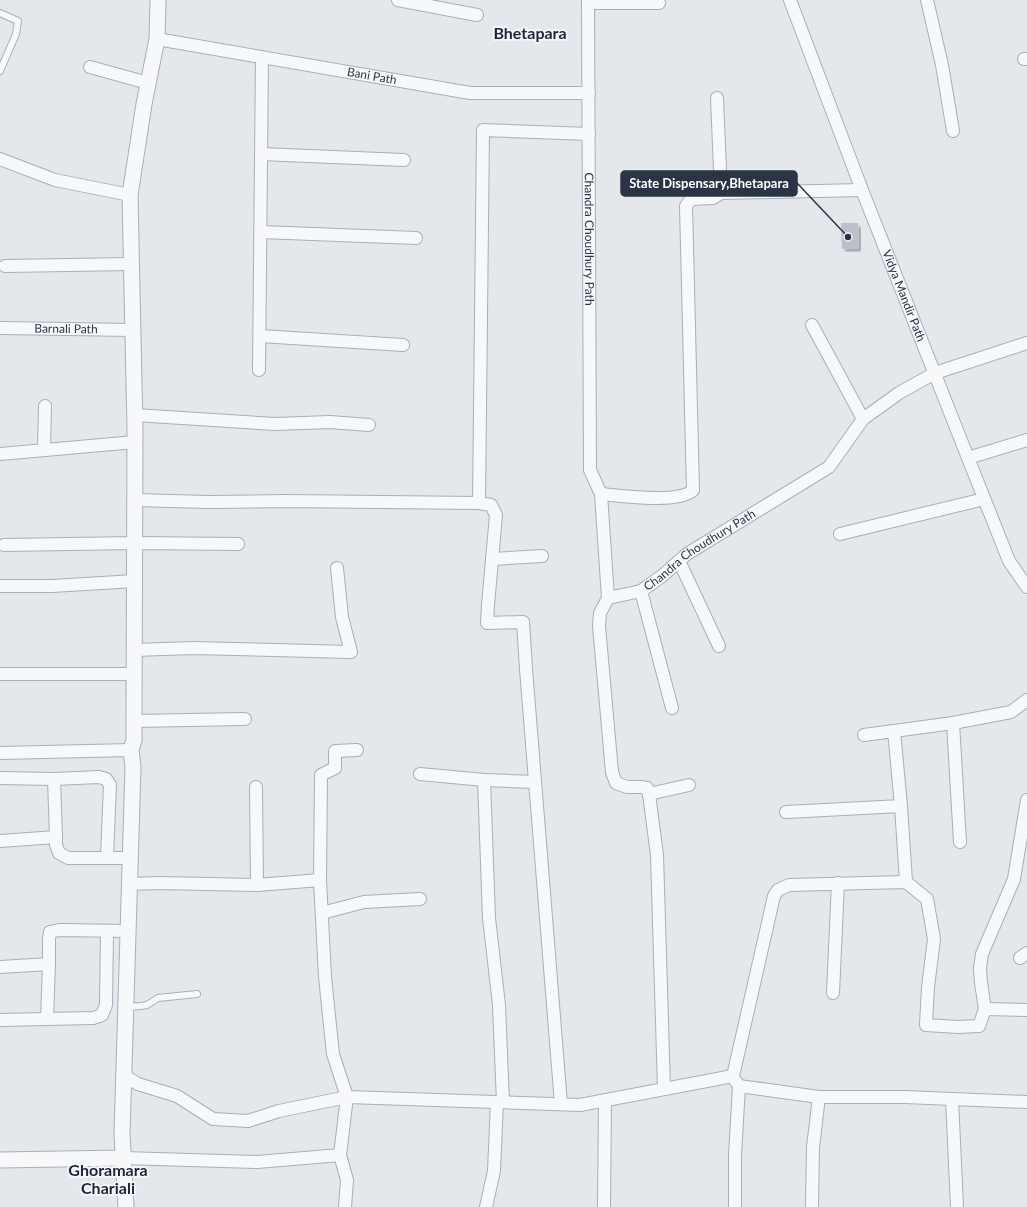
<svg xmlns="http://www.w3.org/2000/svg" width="1027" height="1207" font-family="Lato,sans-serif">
	<defs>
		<filter id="shadow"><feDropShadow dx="3.5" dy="3.5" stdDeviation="1" flood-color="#0004"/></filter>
	</defs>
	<rect width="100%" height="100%" fill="#e4e7ec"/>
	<!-- building -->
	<path fill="#bbc0ca" filter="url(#shadow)" d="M841 223H858L859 248 842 249Z"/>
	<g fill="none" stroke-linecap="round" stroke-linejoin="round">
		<defs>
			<path id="service" d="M0 13 18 21 16 34 0 71
				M126 1007 141 1006 147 1005 158 998 197 994"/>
			<g id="minor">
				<path d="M398 0 477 15"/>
				<path id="s1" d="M588 0 590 470 601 494 608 598 641 591 662 576 687 554 829 467 863 419 899 393 935 373 1027 343"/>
				<path id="s2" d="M790 0 862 190 974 473 1009 561 1027 587"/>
				<path d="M927 0 942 65 953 131"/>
				<path d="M588 3H659"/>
				<path id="s3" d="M157 39 470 93H589"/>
				<path d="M1024 59H1027"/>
				<path d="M90 67 148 83"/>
				<path d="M717 98 721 193"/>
				<path d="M261 154 404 160"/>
				<path d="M0 159 55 180 130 195"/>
				<path d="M261 232 416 238"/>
				<path d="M5 266 131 264"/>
				<path d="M812 325 863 419"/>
				<path id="s4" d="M0 328 133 330"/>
				<path d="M260 336 403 345"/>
				<path d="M259 370 262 57"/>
				<path d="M135 415 275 424 330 422 369 425"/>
				<path d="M44 449 45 406"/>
				<path d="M0 454 135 442"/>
				<path d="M968 458 1027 440"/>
				<path d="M601 494C620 496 680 504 693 490L686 206 691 199 713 198 721 193 862 190"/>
				<path d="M135 500 208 502 285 501 479 503 491 505 496 515 488 605 487 623 523 622 526 669 561 1104"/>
				<path d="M479 503 483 130 589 134"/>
				<path d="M840 534 984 499"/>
				<path d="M4 545 135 543 238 544"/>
				<path d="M492 559 542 556"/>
				<path d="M679 561 719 646"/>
				<path d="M0 586H52L135 581"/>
				<path d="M641 591 672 708"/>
				<path d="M608 598 600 613 599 626 612 772 616 783 627 787H641L647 788 649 794 657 855 664 1089"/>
				<path d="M134 650 193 648 351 652 342 617 337 568"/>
				<path d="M0 674H134"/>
				<path d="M134 721 245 719"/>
				<path d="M953 723 960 842"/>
				<path d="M864 735 894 731"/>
				<path d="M0 753 131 750"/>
				<path d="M420 774 484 780 489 918 499 1005 503 1102"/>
				<path d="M0 778 54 779 99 777 106 779 110 785 107 857"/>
				<path d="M54 779 56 837"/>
				<path d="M484 780 535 782"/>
				<path d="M256 787 257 885"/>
				<path d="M649 794 689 785"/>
				<path d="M901 806 906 882"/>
				<path d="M786 812 901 806 894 731 953 723 1011 712 1027 700"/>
				<path d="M0 841 56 837V845L59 853 68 858H130"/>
				<path d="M320 880 321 775 335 768V751L357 750"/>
				<path d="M322 913 364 902 420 899"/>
				<path d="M1020 958 1027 953"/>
				<path d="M0 967 49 964V939L50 932 59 930 128 931"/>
				<path d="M833 993 838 883"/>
				<path d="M985 1009 981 983 980 968 982 954 1014 879 1027 800"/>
				<path d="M47 1019 49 964"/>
				<path d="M0 1020 93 1018 102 1015 106 1005 107 931"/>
				<path d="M123 1075 138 1084 177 1096 213 1119 248 1121 279 1111 347 1097 333 1054 325 977 320 880 257 885 159 883 129 884"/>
				<path d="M739 1086 819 1097H905L1027 1102"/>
				<path d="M952 1099 957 1207"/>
				<path d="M340 1155 347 1180 345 1207"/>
				<path d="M123 1158 257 1162 340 1155 347 1097 580 1105 733 1076 774 896 778 890 789 885 906 882 927 899 934 939 928 987 926 1025 958 1027 979 1026 985 1009 1027 1010"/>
				<path d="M486 1207 494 1171 497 1102"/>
				<path d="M604 1207 605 1100"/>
				<path d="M735 1207V1155L739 1086 735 1080"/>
				<path d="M812 1207 813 1147 819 1097"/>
			</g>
			<path id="tertiary" d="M0 1160 123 1158
				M126 1207 122 1134 133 767 131 750 134 740V721L135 430 130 195 144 104 157 39 158 0"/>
		</defs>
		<!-- service casing -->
		<use href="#service" stroke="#a9aeb7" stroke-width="8"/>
		<!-- minor casing -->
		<use href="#minor" stroke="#a9aeb7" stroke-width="14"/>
		<!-- tertiary casing -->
		<use href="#tertiary" stroke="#a9aeb7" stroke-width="17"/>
		<!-- service -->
		<use href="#service" stroke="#f7f8fa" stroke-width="6"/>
		<!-- minor -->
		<use href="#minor" stroke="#f7f8fa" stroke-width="12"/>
		<!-- tertiary -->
		<use href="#tertiary" stroke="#f7f8fa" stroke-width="15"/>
	</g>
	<g text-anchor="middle" stroke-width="4" stroke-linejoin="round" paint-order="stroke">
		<!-- street labels -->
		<g font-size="12" fill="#2b3445" stroke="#f4f6f9">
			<text dy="4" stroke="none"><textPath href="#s3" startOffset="218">Bani Path</textPath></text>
			<text dy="4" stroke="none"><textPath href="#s1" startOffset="239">Chandra Choudhury Path</textPath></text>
			<text dy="4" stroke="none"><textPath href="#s2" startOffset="317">Vidya Mandir Path</textPath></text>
			<text dy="4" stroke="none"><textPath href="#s4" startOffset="66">Barnali Path</textPath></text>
			<text dy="4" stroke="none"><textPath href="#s1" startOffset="706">Chandra Choudhury Path</textPath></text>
		</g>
		<!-- district labels -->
		<g font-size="16" font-weight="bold" fill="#1d2536" stroke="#f4f6f9">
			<text x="530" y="39">Bhetapara</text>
			<text x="108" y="1176">Ghoramara<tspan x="108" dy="18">Chariali</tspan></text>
		</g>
	</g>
	<!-- callouts -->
	<path fill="none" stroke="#2b3445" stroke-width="1.5" d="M848 237L797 183"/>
	<circle fill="#2b3445" stroke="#f4f6f9" stroke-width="1.5" cx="848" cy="237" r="4"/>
	<rect fill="#2b3445" stroke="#2b3445" stroke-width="1.5" x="621" y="171" width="176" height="25" rx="4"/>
	<g font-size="13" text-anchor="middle" font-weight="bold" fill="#fff">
		<text x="709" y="188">State Dispensary,Bhetapara</text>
	</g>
</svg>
